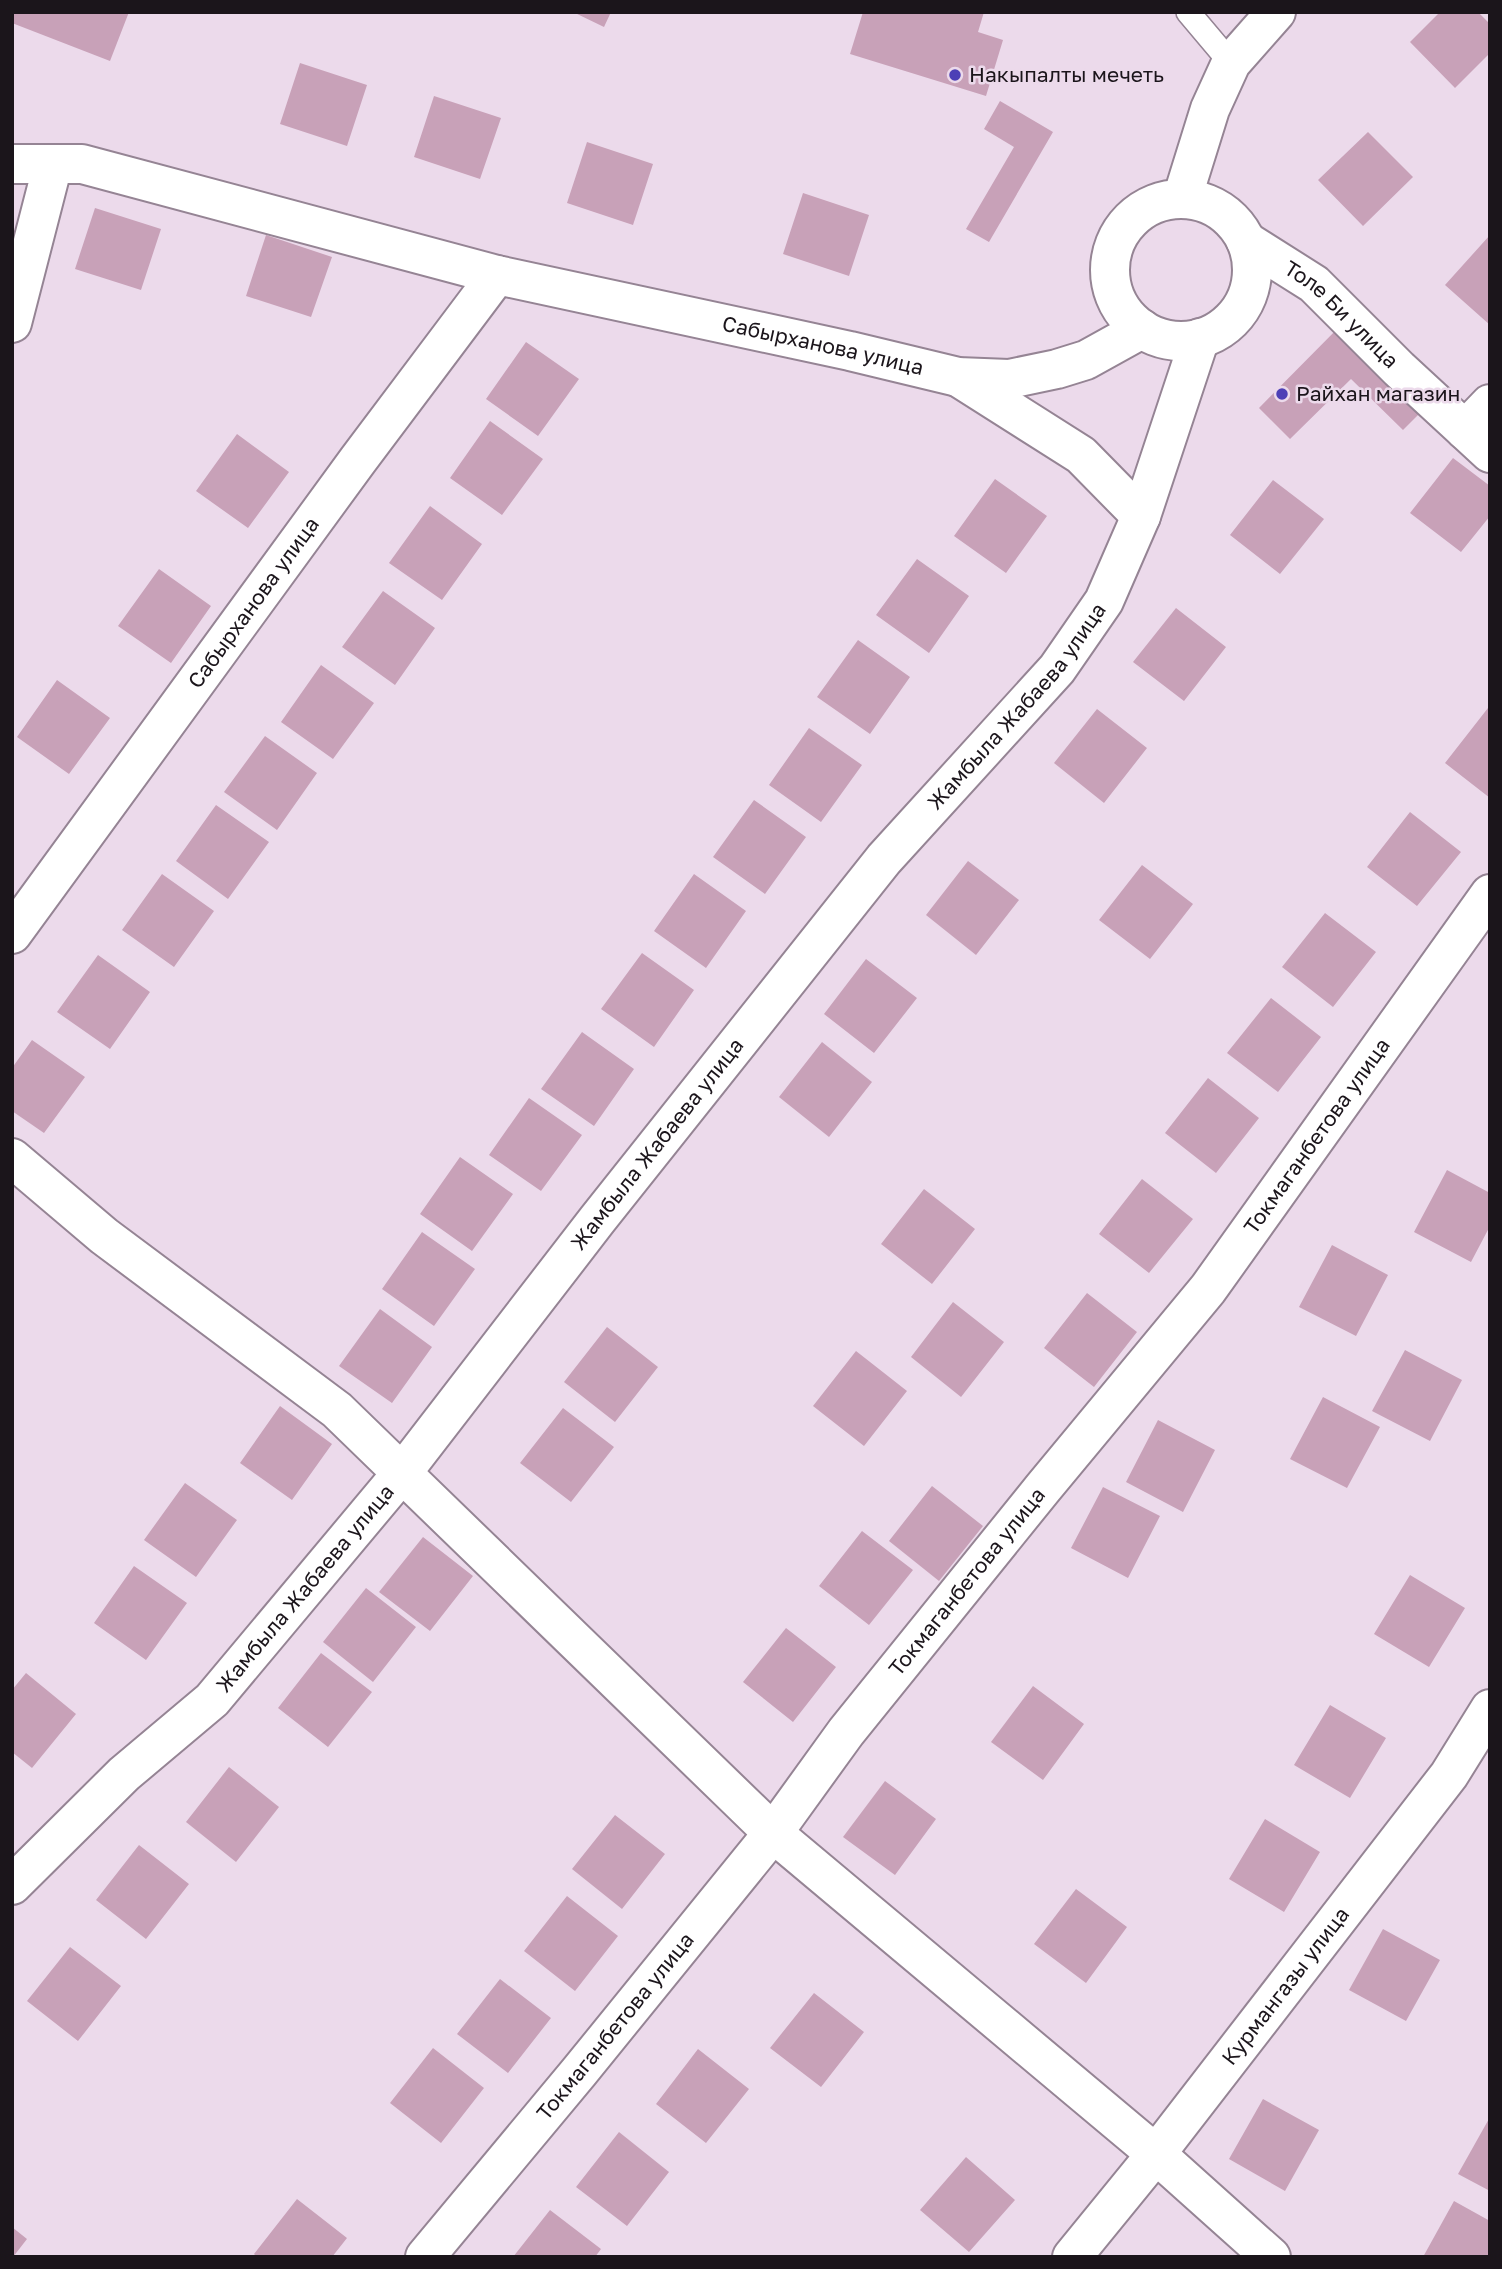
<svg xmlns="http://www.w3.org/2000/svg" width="1502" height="2269" font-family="'Golos Text',sans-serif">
	<rect width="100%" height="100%" fill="#ecdaeb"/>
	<!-- building -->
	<path fill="#c8a1b8" d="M12 12H129L110 61 12 23Z
		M573 12H611L604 27Z
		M863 12H984L978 32 1003 40 986 96 850 54Z
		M1440 12H1478L1490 24V53L1455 88 1410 42Z
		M300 63 367 85 347 146 280 124Z
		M434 96 501 118 480 179 414 157Z
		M1000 101 1053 132 989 242 966 229 1014 147 984 129Z
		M1368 132 1413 177 1363 226 1318 180Z
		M587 142 653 164 633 225 567 203Z
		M803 193 869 215 849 276 783 254Z
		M95 208 161 229 141 290 75 269Z
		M266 235 332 257 311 317 246 296Z
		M1490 235V325L1445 285Z
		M1344 322 1428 405 1403 430 1351 379 1290 439 1259 408Z
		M526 342 579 379 538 436 486 399Z
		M490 421 543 459 502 515 450 478Z
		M237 434 289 472 248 528 196 491Z
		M1453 458 1490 486V516L1461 552 1410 513Z
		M995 479 1047 516 1006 573 954 536Z
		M1273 480 1324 519 1280 574 1230 535Z
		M430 506 482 544 442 600 389 563Z
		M917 559 969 596 929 653 876 615Z
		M159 569 211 606 171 663 118 626Z
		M383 591 435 628 395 685 342 647Z
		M1176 608 1226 647 1184 701 1133 662Z
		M858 640 910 677 870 734 817 697Z
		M321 665 374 703 333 759 281 722Z
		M57 680 110 718 69 774 17 737Z
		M1488 708 1490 710V798L1445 763Z
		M1097 709 1147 748 1104 803 1054 763Z
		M809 728 862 765 821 822 769 785Z
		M265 736 317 773 277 830 224 792Z
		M754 800 806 837 765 894 713 857Z
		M216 805 269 842 228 899 176 861Z
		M1410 812 1461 852 1417 906 1367 867Z
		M968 861 1019 900 976 955 926 915Z
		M1142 865 1193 904 1150 959 1099 920Z
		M162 874 214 911 174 967 122 930Z
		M694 874 746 911 706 968 654 931Z
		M1325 913 1376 952 1333 1007 1282 967Z
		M642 953 694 990 654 1047 601 1009Z
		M98 955 150 992 110 1049 57 1012Z
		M866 959 917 998 874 1053 824 1014Z
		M1271 998 1321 1037 1278 1092 1227 1053Z
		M582 1032 634 1069 594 1126 541 1089Z
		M32 1040 85 1077 44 1133 12 1111V1068Z
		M822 1042 872 1082 829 1137 779 1097Z
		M1208 1078 1259 1118 1216 1173 1165 1133Z
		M529 1098 582 1135 541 1191 489 1155Z
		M460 1157 513 1194 472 1251 420 1214Z
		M1447 1170 1490 1193V1226L1471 1262 1414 1232Z
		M1142 1179 1193 1219 1149 1273 1099 1234Z
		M924 1189 975 1229 932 1284 881 1244Z
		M422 1232 475 1269 434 1326 382 1289Z
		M1332 1245 1388 1275 1356 1336 1299 1307Z
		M1087 1293 1137 1332 1094 1387 1044 1348Z
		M953 1302 1004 1342 961 1397 911 1357Z
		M380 1309 432 1347 392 1403 339 1366Z
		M607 1327 658 1367 615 1422 564 1382Z
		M1405 1350 1462 1380 1430 1441 1372 1411Z
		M856 1351 907 1391 864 1446 813 1406Z
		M1323 1397 1380 1427 1347 1488 1290 1459Z
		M280 1406 332 1444 292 1500 240 1463Z
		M563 1408 614 1447 571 1502 520 1463Z
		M1158 1420 1215 1450 1183 1512 1126 1482Z
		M185 1483 237 1520 196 1577 144 1540Z
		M932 1486 983 1526 939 1581 889 1541Z
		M1103 1487 1160 1516 1128 1578 1071 1548Z
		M862 1531 913 1570 869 1625 819 1586Z
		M423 1537 473 1576 430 1631 379 1592Z
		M134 1566 187 1603 146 1660 94 1623Z
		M1410 1575 1465 1608 1429 1667 1374 1634Z
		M366 1588 416 1627 373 1682 323 1642Z
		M786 1628 836 1667 793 1722 743 1682Z
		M321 1653 372 1692 328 1747 278 1708Z
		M26 1673 76 1714 32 1768 12 1752V1690Z
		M1033 1686 1084 1724 1043 1780 991 1742Z
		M1330 1705 1386 1738 1350 1798 1294 1765Z
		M229 1767 279 1807 236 1862 186 1822Z
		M885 1781 936 1819 895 1875 843 1837Z
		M615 1815 665 1854 622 1909 572 1869Z
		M1265 1819 1320 1852 1284 1912 1229 1879Z
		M139 1845 189 1884 146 1939 96 1900Z
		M1076 1889 1127 1927 1086 1983 1034 1944Z
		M567 1896 618 1936 575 1991 524 1951Z
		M1383 1929 1440 1960 1406 2021 1349 1990Z
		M70 1947 121 1986 78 2041 27 2001Z
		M500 1979 551 2018 508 2073 457 2034Z
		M814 1993 864 2032 821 2087 770 2048Z
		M433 2048 484 2088 441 2143 390 2103Z
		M698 2049 749 2089 706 2143 656 2104Z
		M1263 2099 1319 2130 1285 2191 1229 2159Z
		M1490 2117V2191L1458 2174Z
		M619 2132 669 2172 627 2226 576 2187Z
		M966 2157 1015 2200 969 2252 920 2210Z
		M297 2199 347 2238 332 2257H257L254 2254Z
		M1454 2201 1490 2221V2257H1423Z
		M550 2210 601 2249 595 2257H513Z
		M12 2227 27 2239 13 2257H12Z"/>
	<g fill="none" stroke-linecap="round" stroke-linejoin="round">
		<defs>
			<path id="service" d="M1188 12 1231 63"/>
			<g id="minor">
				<path id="s1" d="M12 164H82L497 275 850 351 958 377 1009 379 1057 369 1086 360 1142 329"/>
				<path d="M1182 199 1210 109 1231 63 1276 12"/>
				<path d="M12 323 53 164"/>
				<path d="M958 377 1081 455 1141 516"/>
				<path d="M1465 430 1490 404"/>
				<path id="s2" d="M12 934 358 460 497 275"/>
				<path d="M12 1158 104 1236 337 1410 773 1833 1156 2154 1271 2257"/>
				<path id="s3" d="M12 1885 124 1774 212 1700 402 1473 597 1220 884 859 1057 669 1104 601 1141 516 1200 338"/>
				<path id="s4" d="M425 2257 579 2072 773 1833 846 1732 1043 1488 1208 1289 1490 894"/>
				<path id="s5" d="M1072 2257 1156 2154 1449 1775 1490 1709"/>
			</g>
			<g id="tertiary">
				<circle cx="1181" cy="270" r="71"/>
				<path id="s6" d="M1246 241 1314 284 1399 369 1490 453"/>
			</g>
		</defs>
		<!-- service casing -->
		<use href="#service" stroke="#958494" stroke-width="26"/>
		<!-- minor casing -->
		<use href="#minor" stroke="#958494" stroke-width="42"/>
		<!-- tertiary casing -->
		<use href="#tertiary" stroke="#958494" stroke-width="42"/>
		<!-- service -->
		<use href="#service" stroke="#fff" stroke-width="23"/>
		<!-- minor -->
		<use href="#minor" stroke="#fff" stroke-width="38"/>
		<!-- tertiary -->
		<use href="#tertiary" stroke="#fff" stroke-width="38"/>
	</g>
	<!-- markers -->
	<g fill="#4d3fb6" stroke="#ecdaeb" stroke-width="2.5">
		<circle cx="955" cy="75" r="7"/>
		<circle cx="1282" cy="394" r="7"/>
	</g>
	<g text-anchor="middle" stroke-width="5" stroke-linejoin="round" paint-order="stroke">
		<!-- poi labels -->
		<g font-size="21" fill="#1b151b" stroke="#ecdaeb" text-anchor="start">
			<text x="969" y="82">Накыпалты мечеть</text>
			<text x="1296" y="401">Райхан магазин</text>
		</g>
		<!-- street labels -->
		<g font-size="21" fill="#1b151b" stroke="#ecdaeb">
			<text dy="7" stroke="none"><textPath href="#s6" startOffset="121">Толе Би улица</textPath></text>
			<text dy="7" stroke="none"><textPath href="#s1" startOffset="833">Сабырханова улица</textPath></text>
			<text dy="7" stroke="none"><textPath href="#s2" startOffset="410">Сабырханова улица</textPath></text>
			<text dy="7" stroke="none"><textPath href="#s3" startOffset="1552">Жамбыла Жабаева улица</textPath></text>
			<text dy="7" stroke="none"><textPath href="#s4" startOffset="1433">Токмаганбетова улица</textPath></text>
			<text dy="7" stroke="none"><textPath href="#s3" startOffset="985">Жамбыла Жабаева улица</textPath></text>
			<text dy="7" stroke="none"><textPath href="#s4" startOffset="866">Токмаганбетова улица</textPath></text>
			<text dy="7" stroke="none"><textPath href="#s3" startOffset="418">Жамбыла Жабаева улица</textPath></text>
			<text dy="7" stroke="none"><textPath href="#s5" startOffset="345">Курмангазы улица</textPath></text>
			<text dy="7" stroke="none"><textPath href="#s4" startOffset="299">Токмаганбетова улица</textPath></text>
		</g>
	</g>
	<!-- border -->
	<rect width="1502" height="2269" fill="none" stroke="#1b151b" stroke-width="28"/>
</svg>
